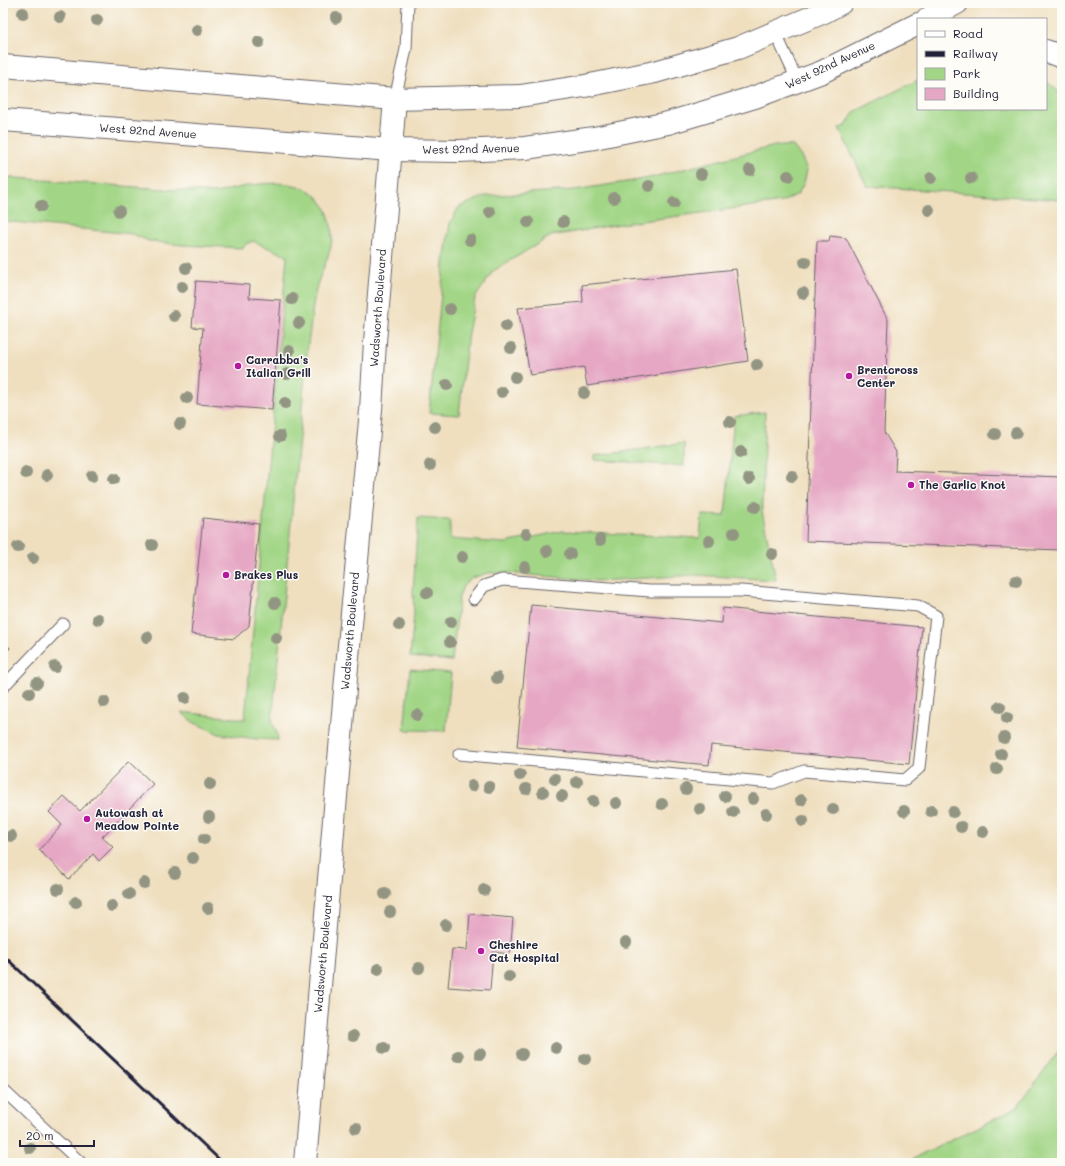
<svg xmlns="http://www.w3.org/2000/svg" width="1065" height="1166" font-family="Mali,sans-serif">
	<rect width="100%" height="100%" fill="#fdfcf7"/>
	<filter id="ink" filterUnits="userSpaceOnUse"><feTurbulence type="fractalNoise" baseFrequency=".025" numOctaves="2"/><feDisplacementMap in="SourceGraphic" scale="8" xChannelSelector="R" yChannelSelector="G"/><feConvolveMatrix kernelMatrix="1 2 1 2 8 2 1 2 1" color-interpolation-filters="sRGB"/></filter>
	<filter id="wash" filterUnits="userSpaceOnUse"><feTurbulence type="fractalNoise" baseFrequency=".012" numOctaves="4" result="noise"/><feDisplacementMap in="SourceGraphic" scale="16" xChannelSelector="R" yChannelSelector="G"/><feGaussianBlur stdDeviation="0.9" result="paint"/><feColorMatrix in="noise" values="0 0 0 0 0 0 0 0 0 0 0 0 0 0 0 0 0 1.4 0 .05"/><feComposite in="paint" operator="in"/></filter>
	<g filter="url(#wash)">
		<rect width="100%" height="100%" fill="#efdfbf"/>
		<!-- green -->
		<path fill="#a2d686" stroke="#627c60" d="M918 80V109H1046V81L1057 90 1062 99V201L1061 200 867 186 839 128 846 126 854 112Z
			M775 146H793L802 158 807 170 804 183 798 194 782 202 620 224 551 236 493 271 475 298 468 333 459 415 429 413 445 255 450 223 459 207 486 196 574 190 645 179Z
			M3 177 216 193C247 185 303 171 324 205 330 216 332 227 332 240 330 257 320 273 316 289 312 307 311 326 308 344L272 722 277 733 278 740 257 739 219 734 193 722 181 712 245 719 287 256 253 241 246 244 243 248 182 245 149 241 132 234 3 221Z
			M765 412 762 511 776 580 696 575 599 581 508 573H488L472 578 463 586 459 597 452 661 410 657 414 614 413 592 418 518 448 520 450 522V539L505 543 563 531 700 538 702 515 725 516 734 416Z
			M684 443V466L594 460V456Z
			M410 669 451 673 446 731 404 730Z
			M1062 1047V1163H905L1017 1108Z"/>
		<g id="blocks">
			<!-- building -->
			<path fill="#e6a7c4" d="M830 236 846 238 888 320 884 432 896 452 895 471 1062 477V550L806 541 817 241H829Z
				M736 269 748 361 587 386 584 367 530 375 518 308 583 302 582 285Z
				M196 281 250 285 249 298 281 300 272 410 197 404 203 328 192 327Z
				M203 518 259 524 249 626 234 639 191 634Z
				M531 605 722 623 723 608 922 627 909 764 711 745 709 765 517 747Z
				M3 642 10 648 3 655Z
				M129 761 153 784 102 837 113 847 99 861 93 854 69 879 39 850 62 825 49 812 64 796 80 811Z
				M470 914 513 918 510 954 493 952 490 990 448 987 452 949 467 950Z"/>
		</g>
	</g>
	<g filter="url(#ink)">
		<use href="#blocks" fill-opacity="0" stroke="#6a6469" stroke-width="1"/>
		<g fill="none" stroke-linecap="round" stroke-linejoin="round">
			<defs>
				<path id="lane" d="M775 32 798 82
					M395 99 406 49 408 3
					M3 687 63 624
					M459 754 773 783 804 771 905 780 919 768 936 616 918 606 741 591H650L502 580 484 586 474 599
					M3 1090 81 1163"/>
				<path id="secondary" d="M305 1163 346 678 371 410 375 342 395 99"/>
				<path id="primary" d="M927 19 957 3
					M1046 51 1062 57
					M3 66 395 99 520 96 585 86 655 72 738 48 824 12 841 3
					M3 120 391 150 459 151 525 148 594 138 668 123 755 97 822 72 918 24"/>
			</defs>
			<!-- lane casing -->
			<use href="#lane" stroke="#6a6469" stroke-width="13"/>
			<!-- secondary casing -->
			<use href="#secondary" stroke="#6a6469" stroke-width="24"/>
			<!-- primary casing -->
			<use href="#primary" stroke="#6a6469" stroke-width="24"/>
			<!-- lane -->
			<use href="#lane" stroke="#fff" stroke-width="11"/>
			<!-- secondary -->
			<use href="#secondary" stroke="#fff" stroke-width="22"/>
			<!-- primary -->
			<use href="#primary" stroke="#fff" stroke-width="22"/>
			<!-- rail -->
			<path stroke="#22223b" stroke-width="3" d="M3 955 223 1163"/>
		</g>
		<!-- trees -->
		<g fill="#939583">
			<circle cx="23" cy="13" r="6"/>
			<circle cx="60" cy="17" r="6"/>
			<circle cx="336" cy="18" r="6"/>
			<circle cx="97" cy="20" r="6"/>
			<circle cx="197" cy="30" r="6"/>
			<circle cx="259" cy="42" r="6"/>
			<circle cx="750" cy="170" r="6"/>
			<circle cx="701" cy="174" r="6"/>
			<circle cx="788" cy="176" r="6"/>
			<circle cx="931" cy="178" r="6"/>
			<circle cx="971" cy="178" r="6"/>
			<circle cx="649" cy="186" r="6"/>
			<circle cx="614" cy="198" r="6"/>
			<circle cx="674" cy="203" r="6"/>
			<circle cx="41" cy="206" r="6"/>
			<circle cx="929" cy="210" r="6"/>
			<circle cx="119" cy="211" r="6"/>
			<circle cx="490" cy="212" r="6"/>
			<circle cx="528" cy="222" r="6"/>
			<circle cx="563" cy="222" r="6"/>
			<circle cx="470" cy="240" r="6"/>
			<circle cx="805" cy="262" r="6"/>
			<circle cx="186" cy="268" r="6"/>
			<circle cx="182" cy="287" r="6"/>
			<circle cx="803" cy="293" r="6"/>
			<circle cx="292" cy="299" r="6"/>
			<circle cx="450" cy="309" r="6"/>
			<circle cx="174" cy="316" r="6"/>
			<circle cx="299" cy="323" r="6"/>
			<circle cx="506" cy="326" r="6"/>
			<circle cx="511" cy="348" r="6"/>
			<circle cx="289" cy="351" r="6"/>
			<circle cx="757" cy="365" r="6"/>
			<circle cx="287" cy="374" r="6"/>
			<circle cx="515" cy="377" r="6"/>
			<circle cx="447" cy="385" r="6"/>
			<circle cx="502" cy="392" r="6"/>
			<circle cx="584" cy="393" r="6"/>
			<circle cx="187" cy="398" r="6"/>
			<circle cx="285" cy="403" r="6"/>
			<circle cx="730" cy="422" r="6"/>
			<circle cx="180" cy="424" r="6"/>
			<circle cx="435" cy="427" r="6"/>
			<circle cx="1016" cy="433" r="6"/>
			<circle cx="995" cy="434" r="6"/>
			<circle cx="280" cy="436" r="6"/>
			<circle cx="741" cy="452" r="6"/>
			<circle cx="430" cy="465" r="6"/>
			<circle cx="26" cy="473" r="6"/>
			<circle cx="47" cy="475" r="6"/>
			<circle cx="92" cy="476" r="6"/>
			<circle cx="792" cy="476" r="6"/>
			<circle cx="114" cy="479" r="6"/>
			<circle cx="749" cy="479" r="6"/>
			<circle cx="755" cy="507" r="6"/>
			<circle cx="734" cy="533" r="6"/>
			<circle cx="526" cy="534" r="6"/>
			<circle cx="600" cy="540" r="6"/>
			<circle cx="709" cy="541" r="6"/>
			<circle cx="152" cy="545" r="6"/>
			<circle cx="18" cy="547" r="6"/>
			<circle cx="547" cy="551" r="6"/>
			<circle cx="570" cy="554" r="6"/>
			<circle cx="772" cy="554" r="6"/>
			<circle cx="462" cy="557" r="6"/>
			<circle cx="33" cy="558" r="6"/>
			<circle cx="525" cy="567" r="6"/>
			<circle cx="1016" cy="581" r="6"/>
			<circle cx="427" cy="593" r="6"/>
			<circle cx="275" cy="603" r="6"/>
			<circle cx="98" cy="619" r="6"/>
			<circle cx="451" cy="622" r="6"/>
			<circle cx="399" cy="625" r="6"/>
			<circle cx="147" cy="637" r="6"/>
			<circle cx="276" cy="638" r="6"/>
			<circle cx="450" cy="642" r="6"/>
			<circle cx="55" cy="667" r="6"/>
			<circle cx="497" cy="678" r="6"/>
			<circle cx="37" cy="683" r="6"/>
			<circle cx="29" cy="693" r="6"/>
			<circle cx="185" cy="698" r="6"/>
			<circle cx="104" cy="702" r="6"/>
			<circle cx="1000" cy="707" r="6"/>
			<circle cx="417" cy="715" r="6"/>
			<circle cx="1007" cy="718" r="6"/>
			<circle cx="1004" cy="738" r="6"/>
			<circle cx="1001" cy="754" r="6"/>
			<circle cx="997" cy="769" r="6"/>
			<circle cx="520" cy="775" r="6"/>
			<circle cx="555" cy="779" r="6"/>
			<circle cx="577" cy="782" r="6"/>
			<circle cx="210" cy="784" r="6"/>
			<circle cx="472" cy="786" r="6"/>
			<circle cx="489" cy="787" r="6"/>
			<circle cx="526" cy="789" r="6"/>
			<circle cx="686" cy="789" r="6"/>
			<circle cx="543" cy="792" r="6"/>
			<circle cx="562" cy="796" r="6"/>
			<circle cx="725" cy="796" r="6"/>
			<circle cx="753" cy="799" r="6"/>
			<circle cx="801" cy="800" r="6"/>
			<circle cx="593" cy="801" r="6"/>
			<circle cx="616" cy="803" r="6"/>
			<circle cx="662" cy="804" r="6"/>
			<circle cx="700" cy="809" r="6"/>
			<circle cx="833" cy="809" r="6"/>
			<circle cx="904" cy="811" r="6"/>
			<circle cx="931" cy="811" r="6"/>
			<circle cx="733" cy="812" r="6"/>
			<circle cx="953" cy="812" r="6"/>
			<circle cx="766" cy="814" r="6"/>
			<circle cx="209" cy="817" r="6"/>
			<circle cx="803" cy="821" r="6"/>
			<circle cx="961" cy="827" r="6"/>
			<circle cx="983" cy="832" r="6"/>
			<circle cx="11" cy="836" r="6"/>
			<circle cx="204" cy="839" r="6"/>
			<circle cx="193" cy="858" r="6"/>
			<circle cx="175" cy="873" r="6"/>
			<circle cx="144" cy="883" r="6"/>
			<circle cx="58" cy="889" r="6"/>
			<circle cx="484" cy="890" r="6"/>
			<circle cx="129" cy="894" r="6"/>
			<circle cx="385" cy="894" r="6"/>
			<circle cx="76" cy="902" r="6"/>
			<circle cx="112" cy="906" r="6"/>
			<circle cx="208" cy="908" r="6"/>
			<circle cx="390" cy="912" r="6"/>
			<circle cx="446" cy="925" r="6"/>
			<circle cx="626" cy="942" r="6"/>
			<circle cx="419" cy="968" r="6"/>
			<circle cx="378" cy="969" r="6"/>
			<circle cx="509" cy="977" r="6"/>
			<circle cx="353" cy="1036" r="6"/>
			<circle cx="384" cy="1048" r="6"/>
			<circle cx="556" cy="1048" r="6"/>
			<circle cx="480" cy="1054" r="6"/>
			<circle cx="522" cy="1054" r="6"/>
			<circle cx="458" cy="1056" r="6"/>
			<circle cx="585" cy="1059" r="6"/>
			<circle cx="356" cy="1128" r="6"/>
			<circle cx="30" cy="1148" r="6"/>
		</g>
	</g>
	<!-- markers -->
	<g fill="#b5179e" stroke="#fdfcf7" stroke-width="1.5">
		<circle cx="238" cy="366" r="4"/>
		<circle cx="849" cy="376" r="4"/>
		<circle cx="911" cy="485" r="4"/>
		<circle cx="226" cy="575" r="4"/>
		<circle cx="87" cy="819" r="4"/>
		<circle cx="481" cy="951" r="4"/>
	</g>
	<g text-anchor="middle" stroke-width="3" stroke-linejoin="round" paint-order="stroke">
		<!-- street labels -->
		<g font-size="11" fill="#22223b" stroke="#fdfcf7">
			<text transform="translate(830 65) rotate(-25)" y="4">West 92nd Avenue</text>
			<text transform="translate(148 131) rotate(4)" y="4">West 92nd Avenue</text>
			<text transform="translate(471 149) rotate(-1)" y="4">West 92nd Avenue</text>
			<text transform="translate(378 308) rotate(-86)" y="4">Wadsworth Boulevard</text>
			<text transform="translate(350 631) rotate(-85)" y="4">Wadsworth Boulevard</text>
			<text transform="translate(323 954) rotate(-85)" y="4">Wadsworth Boulevard</text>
		</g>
		<!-- poi labels -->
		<g font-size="11" font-weight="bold" fill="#22223b" stroke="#fdfcf7" text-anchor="start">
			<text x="246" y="364">Carrabba's<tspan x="246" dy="13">Italian Grill</tspan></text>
			<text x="857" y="374">Brentcross<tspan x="857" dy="13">Center</tspan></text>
			<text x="919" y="489">The Garlic Knot</text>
			<text x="234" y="579">Brakes Plus</text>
			<text x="95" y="817">Autowash at<tspan x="95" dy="13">Meadow Pointe</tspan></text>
			<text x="489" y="949">Cheshire<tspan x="489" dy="13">Cat Hospital</tspan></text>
		</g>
	</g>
	<!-- margin -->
	<rect width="1065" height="1166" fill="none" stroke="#fdfcf7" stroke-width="16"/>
	<!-- legend -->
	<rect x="917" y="18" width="130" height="92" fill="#fdfcf7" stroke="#a5a5ac"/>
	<rect x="925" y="31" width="20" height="6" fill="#ffffff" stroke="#a5a5ac"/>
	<text x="953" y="38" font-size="12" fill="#22223b">Road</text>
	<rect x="925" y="51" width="20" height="6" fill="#22223b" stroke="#a5a5ac"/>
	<text x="953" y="58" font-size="12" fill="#22223b">Railway</text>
	<rect x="925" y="68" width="20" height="12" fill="#a2d686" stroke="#a5a5ac"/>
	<text x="953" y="78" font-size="12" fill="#22223b">Park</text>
	<rect x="925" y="88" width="20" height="12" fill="#e6a7c4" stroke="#a5a5ac"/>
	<text x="953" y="98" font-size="12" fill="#22223b">Building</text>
	<!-- scale -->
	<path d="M20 1140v6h74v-6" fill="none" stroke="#22223b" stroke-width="2"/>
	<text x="26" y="1140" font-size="12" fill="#22223b" stroke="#fdfcf7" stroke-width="3" paint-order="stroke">20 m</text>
</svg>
